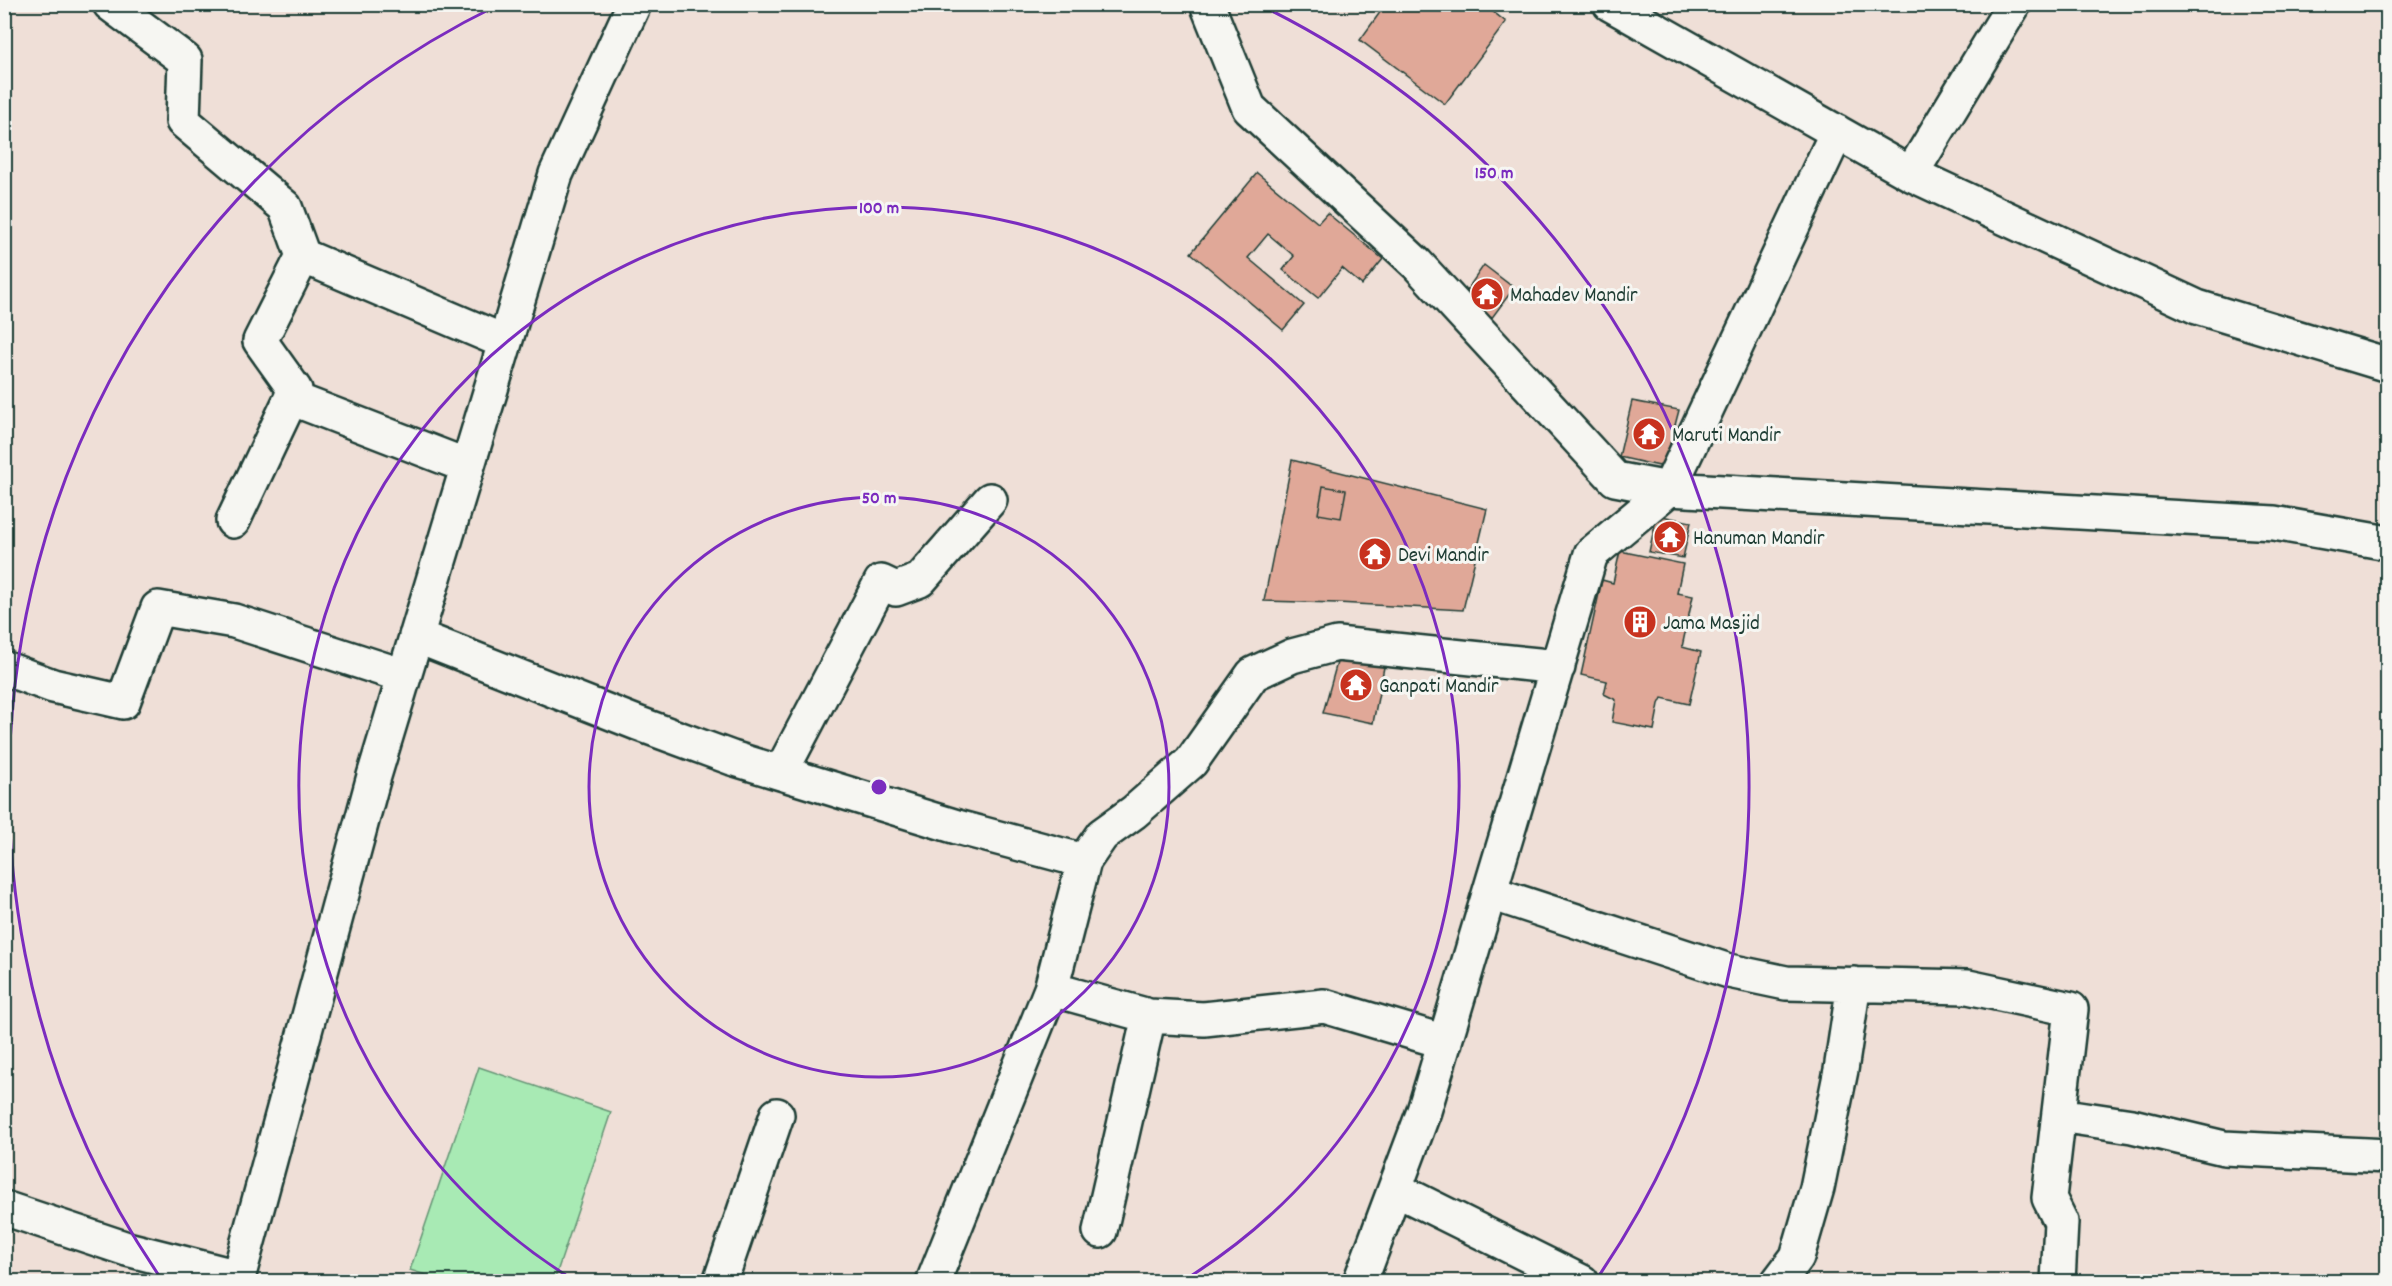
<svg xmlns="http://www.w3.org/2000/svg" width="2392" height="1286" font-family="Dekko,sans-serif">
	<rect width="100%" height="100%" fill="#efdfd7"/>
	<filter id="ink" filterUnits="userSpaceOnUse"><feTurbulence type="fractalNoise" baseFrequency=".0167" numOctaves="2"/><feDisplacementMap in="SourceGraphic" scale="12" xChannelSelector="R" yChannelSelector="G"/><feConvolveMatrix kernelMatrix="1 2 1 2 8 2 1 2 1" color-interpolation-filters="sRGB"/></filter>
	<g filter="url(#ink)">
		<!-- green -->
		<path fill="#a8eab4" stroke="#649474" stroke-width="1.5" d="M479 1067 611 1112 554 1281H428L429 1276 410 1270Z"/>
		<!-- building -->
		<path fill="#e0a898" stroke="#1f3d34" stroke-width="1.5" d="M1386 4H1483L1506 22 1445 104 1360 40Z
			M1257 173 1318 223 1327 213 1383 259 1362 285 1342 268 1318 298 1283 270 1294 256 1268 234 1248 258 1304 305 1283 330 1191 253Z
			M1484 265 1514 288 1488 323 1459 301Z
			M1632 401 1679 410 1664 467 1619 457Z
			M1292 460 1487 509 1463 610 1338 603 1264 601Z
			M1323 486 1346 490 1341 518 1318 514Z
			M1657 515 1691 522 1683 558 1649 552Z
			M1620 551 1683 564 1677 593 1693 596 1682 647 1701 652 1689 704 1662 698 1659 704 1654 730 1612 722 1616 700 1604 694 1607 681 1581 675 1602 580 1613 583Z
			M1341 648 1386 657 1373 723 1323 713Z"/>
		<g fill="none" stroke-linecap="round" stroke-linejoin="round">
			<defs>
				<path id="minor" d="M110 4 185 60 183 121 285 207 303 256
					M1207 4 1249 108 1417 264 1615 479 1669 489 2274 523 2388 543
					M1610 4 1911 174 2197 307 2388 365
					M1911 174 2014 4
					M291 398 467 466
					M233 521 295 390 260 341 303 256 505 342
					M416 636 637 723 732 758 957 827 1084 861
					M4 668 53 686 123 702 158 608 234 621 404 676
					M781 772 881 582 896 589 920 580 990 500
					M1491 893 1729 971 1786 983 1968 987 2071 1009 2049 1198 2061 1222 2058 1282
					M1051 989 1149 1016 1204 1019 1324 1006 1445 1042
					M2059 1115 2132 1126 2224 1148 2388 1156
					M1395 1189 1582 1282
					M4 1208 127 1249 238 1277
					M1100 1231 1149 1016
					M237 1282 374 776 556 174 634 4
					M720 1282 777 1115
					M933 1282 1051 989 1084 861 1102 835 1134 812 1191 762 1253 674 1292 656 1337 644 1558 667
					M1360 1282 1424 1111 1591 554 1669 489 1837 132
					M1778 1282 1797 1257 1817 1188 1841 1070 1854 984"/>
			</defs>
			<!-- minor casing -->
			<use href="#minor" stroke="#1f3d34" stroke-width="38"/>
			<!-- minor -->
			<use href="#minor" stroke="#f6f6f2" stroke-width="33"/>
		</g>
	</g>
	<!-- distance rings -->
	<g fill="none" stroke="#7b2cbf" stroke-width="3">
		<circle cx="879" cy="787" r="290"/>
		<path d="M572 1279A580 580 0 1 1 1186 1279"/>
		<path d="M162 1280A870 870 0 0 1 498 5M1260 5A870 870 0 0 1 1596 1280"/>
	</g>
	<!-- icons -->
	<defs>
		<symbol id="temple-disc" viewBox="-11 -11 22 22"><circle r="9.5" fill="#c8321e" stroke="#f6f6f2"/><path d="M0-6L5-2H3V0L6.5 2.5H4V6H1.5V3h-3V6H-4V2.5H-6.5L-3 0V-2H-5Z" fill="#fff"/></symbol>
		<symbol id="building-disc" viewBox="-11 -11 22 22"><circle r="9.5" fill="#c8321e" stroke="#f6f6f2"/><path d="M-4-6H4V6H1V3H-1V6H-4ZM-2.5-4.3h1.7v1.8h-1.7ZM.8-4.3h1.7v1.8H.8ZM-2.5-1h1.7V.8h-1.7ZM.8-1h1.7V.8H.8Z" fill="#fff"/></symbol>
	</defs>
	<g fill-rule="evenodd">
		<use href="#temple-disc" x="1468" y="275" width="38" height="38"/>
		<use href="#temple-disc" x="1630" y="415" width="38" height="38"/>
		<use href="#temple-disc" x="1651" y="518" width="38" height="38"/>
		<use href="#temple-disc" x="1356" y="535" width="38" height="38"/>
		<use href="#building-disc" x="1621" y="603" width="38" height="38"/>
		<use href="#temple-disc" x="1337" y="666" width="38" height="38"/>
	</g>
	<g text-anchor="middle" stroke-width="6" stroke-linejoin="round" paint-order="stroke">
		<!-- poi labels -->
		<g font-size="21" fill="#1f3d34" stroke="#f6f6f2" text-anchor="start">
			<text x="1510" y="301">Mahadev Mandir</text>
			<text x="1672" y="441">Maruti Mandir</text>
			<text x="1693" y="544">Hanuman Mandir</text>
			<text x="1398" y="561">Devi Mandir</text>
			<text x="1663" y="629">Jama Masjid</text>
			<text x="1379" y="692">Ganpati Mandir</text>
		</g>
	</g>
	<circle cx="879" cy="787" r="9" fill="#7b2cbf" stroke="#f6f6f2" stroke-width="3"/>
	<g font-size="18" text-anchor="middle" font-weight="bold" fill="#7b2cbf" stroke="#f6f6f2" stroke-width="6" stroke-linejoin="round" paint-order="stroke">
		<text x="1494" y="178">150 m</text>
		<text x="879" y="213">100 m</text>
		<text x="879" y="503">50 m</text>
	</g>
	<!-- margin -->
	<rect width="2392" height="1286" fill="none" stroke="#f6f6f2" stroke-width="24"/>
	<rect x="12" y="12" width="2368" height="1262" fill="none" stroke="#1f3d34" stroke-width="2" filter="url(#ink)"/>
</svg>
